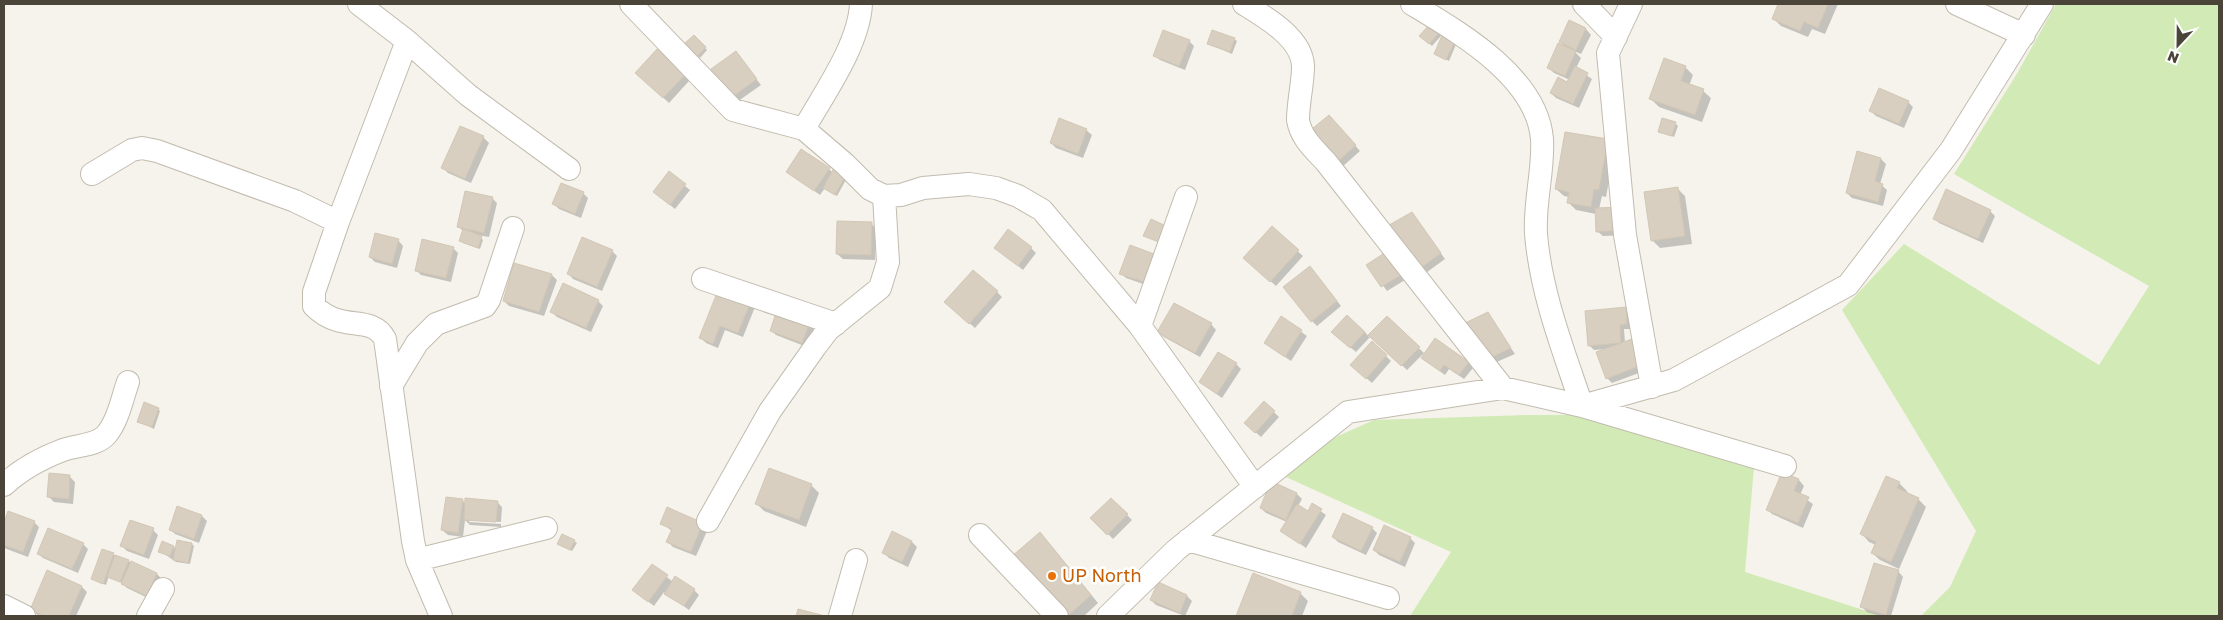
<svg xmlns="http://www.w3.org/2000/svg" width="2223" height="620" font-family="'Golos Text',sans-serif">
	<rect width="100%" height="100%" fill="#f6f3ec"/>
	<!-- green -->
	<path fill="#d2eab5" d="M2056 4H2219V616H1921L1950 587 1976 531 1842 310 1904 244 2099 365 2149 286 1954 174 2018 72Z
		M1528 415H1593L1754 467 1745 572 1882 616H1410L1451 552 1286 477 1318 445 1374 420Z"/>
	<!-- shadow -->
	<path fill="#0003" d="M1780 4H1838L1825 34 1812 29 1808 37 1781 26 1773 18Z
		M1570 22 1586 29 1591 35 1581 54 1574 51 1581 58 1576 68 1592 79 1579 108 1556 98 1551 93 1568 83 1570 80 1554 73 1549 68 1567 48 1560 42Z
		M1430 26 1441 36 1432 46 1421 36Z
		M694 36 707 50 700 58 686 44Z
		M1234 39 1237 41 1232 54 1209 44Z
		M1455 40 1457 42 1449 61 1436 54Z
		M1189 41 1194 46 1185 70 1160 60 1154 55Z
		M736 53 761 85 737 102 732 97Z
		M1685 67 1693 75 1689 86 1703 91 1711 98 1702 122 1659 107 1651 99Z
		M684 76 689 81 669 103 642 78Z
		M1908 102 1913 107 1904 128 1876 116 1871 111Z
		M1334 122 1360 151 1341 168 1336 163Z
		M1675 123 1678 126 1674 137 1660 131Z
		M461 127 484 138 489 143 471 183 448 173 443 168Z
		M1086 130 1092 135 1083 158 1056 148 1051 143Z
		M1566 133 1615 148 1606 197 1602 196 1599 209 1628 235 1603 236 1597 231 1596 214 1576 210 1568 202 1569 197 1564 196 1556 189Z
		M1881 159 1886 164 1880 184 1887 190 1883 206 1852 198 1847 193Z
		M829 169 833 173 848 176 837 196 825 188 820 195 788 172Z
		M669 173 690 190 675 209 660 197Z
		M1678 189 1685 196 1692 244 1660 248 1652 240Z
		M583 193 588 198 581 218 559 209 554 204Z
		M492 198 497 203 489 237 478 235 483 240 480 249 463 243 461 240 464 232 458 226Z
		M1990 211 1995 216 1983 243 1939 223 1934 218Z
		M1412 213 1445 259 1423 275Z
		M871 223 876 229 875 260 843 259 837 254Z
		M1272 228 1303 256 1276 286 1250 263Z
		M398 240 403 246 397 268 375 262 370 257Z
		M1130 247 1149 286 1126 278 1121 273Z
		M453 248 458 253 451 282 421 275 416 270Z
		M995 248H1031L1036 253 1023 270Z
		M612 251 617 256 602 291 573 279 568 273Z
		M1386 253 1405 280 1387 291 1368 265Z
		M515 265 552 275 557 280 544 316 509 306 504 301Z
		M1315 273 1341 306 1317 326 1312 321Z
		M720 290 755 307 743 337 725 330 718 348 706 343 701 338Z
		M997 292 1002 297 975 328 951 307Z
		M598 301 603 306 591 332 557 317 552 312Z
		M1625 309 1630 314 1632 329H1624L1625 343 1647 370 1612 383 1607 378 1606 349 1594 350 1589 345Z
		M1487 313 1515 354 1492 364Z
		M1282 318 1307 336 1291 361 1265 343Z
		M1387 318 1424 353 1407 370 1371 336 1356 352 1338 337 1365 332 1369 337Z
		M1211 324 1216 330 1200 357 1164 337 1159 332Z
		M816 325 807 347 776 335 771 330Z
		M1386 356 1391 361 1372 383 1357 370Z
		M1422 358 1468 363 1473 368 1464 379 1449 369 1445 375Z
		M1236 364 1241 369 1222 398 1200 382Z
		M1264 403 1279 417 1261 437 1251 428Z
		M158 409 160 411 154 429 138 421Z
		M1783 474 1799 480 1804 486 1800 495 1813 504 1803 528 1772 514 1767 509Z
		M70 477 75 482 73 504 54 502 49 497Z
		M1887 478 1899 483 1907 491 1906 494 1918 499 1926 507 1899 569 1880 560 1872 553 1876 545 1869 542 1862 534Z
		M1272 483 1297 494 1302 499 1298 506 1308 512 1312 505 1326 515 1306 548 1282 531 1287 522 1266 513 1261 508Z
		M811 485 819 493 806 527 764 511 757 504Z
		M1111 499 1132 520 1113 539 1092 518Z
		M462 500 466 504 497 502 502 507 501 522 469 519V522L501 524V527L470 525 465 520 463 537 448 535 442 530Z
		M8 513 34 522 39 527 28 557 4 548V525Z
		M202 516 207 521 199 543 175 534 170 529Z
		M661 523 708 529 696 556 673 547 668 542 672 531Z
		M1372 528 1377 533 1366 555 1338 542 1333 537Z
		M153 530 158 535 149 559 127 551 122 546Z
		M893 533 912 542 917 547 908 567 889 558 884 553Z
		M1410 538 1415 543 1405 567 1379 555 1374 550Z
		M574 541 577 543 572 551 561 546Z
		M1047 541 1098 603 1084 616H1065Z
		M83 544 88 549 78 573 43 558 38 553Z
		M192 544 194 546 190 564 176 562 160 551 174 547 176 549Z
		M103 550 157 574 162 579 152 600 127 588 122 583 109 576 106 585 93 579Z
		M652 565 673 582 694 590 699 595 689 610 664 592 654 606 633 590Z
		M1898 571 1903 577 1891 616H1881L1867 612 1862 607Z
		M1254 575 1301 594 1308 601 1302 616H1238Z
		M1158 584 1187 596 1192 601 1185 616 1156 605 1151 600Z
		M82 587 87 592 76 616H39L31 610Z"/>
	<!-- building -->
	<path fill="#d8cfc1" stroke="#d3c7b4" d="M1778 4H1828L1818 28 1804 22 1800 31 1772 19Z
		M1569 20 1586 28 1576 50 1559 42Z
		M1430 24 1439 33 1429 44 1419 36Z
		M1163 30 1190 40 1179 66 1153 56Z
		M1212 30 1235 38 1230 52 1207 44Z
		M1443 33 1456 39 1446 60 1434 54Z
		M694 35 706 47 697 57 684 44Z
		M1558 43 1576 51 1565 76 1547 68Z
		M657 49 685 75 663 98 635 73Z
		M736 51 757 79 731 98 711 69Z
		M1664 58 1686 66 1681 81 1704 89 1695 115 1649 99Z
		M1575 66 1588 73 1573 104 1550 93 1558 77 1567 82Z
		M1879 88 1909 101 1899 124 1869 111Z
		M1329 115 1356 145 1335 164 1307 133Z
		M1059 118 1087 129 1078 154 1050 143Z
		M1662 118 1676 122 1672 136 1658 132Z
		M460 126 484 136 465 179 441 168Z
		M1565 132 1608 139 1599 190 1594 189 1591 207 1567 203 1569 192 1555 189Z
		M801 149 830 168 814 191 786 172Z
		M1857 151 1881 158 1875 181 1883 184 1878 202 1846 193Z
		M835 166 847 173 835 195 823 188Z
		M669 171 686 184 670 205 653 192Z
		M561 183 584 192 575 214 552 204Z
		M1678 187 1685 236 1651 241 1644 192Z
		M1946 189 1991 210 1978 239 1933 219Z
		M465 191 493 197 484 233 457 227Z
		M1622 207 1623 230 1596 232 1595 208Z
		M1412 212 1441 253 1417 271 1384 228Z
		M1151 219 1166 226 1159 242 1143 236Z
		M837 221 872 222 871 255 836 254Z
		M1272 226 1299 250 1270 282 1243 258Z
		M463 229 482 236 478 248 459 241Z
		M1008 229 1032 247 1018 266 994 248Z
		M375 233 399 239 392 264 369 257Z
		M582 237 613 250 597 287 567 274Z
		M422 239 454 247 446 278 415 271Z
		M1130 245 1154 254 1144 282 1119 274Z
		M1386 252 1401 275 1381 287 1366 265Z
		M514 263 552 274 539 312 503 301Z
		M1310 266 1337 301 1311 322 1283 287Z
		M973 270 998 291 969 324 944 302Z
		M563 283 599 300 586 328 550 312Z
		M719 288 751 301 738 333 720 326 713 344 699 338Z
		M1174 303 1212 323 1195 353 1157 332Z
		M778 307 811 319 802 343 770 331Z
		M1626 307 1627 324 1620 325 1621 343 1588 346 1585 311Z
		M1488 312 1511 348 1486 360 1465 323Z
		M1347 315 1365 332 1350 348 1331 332Z
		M1281 316 1302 330 1285 357 1264 343Z
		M1387 316 1420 347 1401 366 1368 335Z
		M1435 338 1469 362 1459 375 1444 365 1440 371 1421 358Z
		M1632 339 1642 365 1606 379 1596 352Z
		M1372 341 1387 355 1366 379 1350 365Z
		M1218 352 1237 363 1217 394 1199 382Z
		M1264 401 1275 411 1255 433 1244 423Z
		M144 402 159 408 152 427 137 422Z
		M769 468 812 484 799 520 755 504Z
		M1782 472 1799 479 1794 491 1809 497 1798 523 1766 510Z
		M49 473 70 475 69 499 47 497Z
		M1886 476 1900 482 1897 488 1919 498 1891 562 1871 553 1876 542 1860 534Z
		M1271 481 1297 493 1286 520 1260 508Z
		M446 497 463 499 458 533 441 530Z
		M465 498 498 501 496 522 464 520Z
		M1111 498 1128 514 1107 535 1090 518Z
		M1312 503 1322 509 1300 544 1280 531 1297 504 1308 511Z
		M177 506 202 515 194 539 169 530Z
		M667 507 703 523 691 552 666 542 672 529 660 524Z
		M8 511 35 521 23 552 4 545V522Z
		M1343 513 1373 527 1361 551 1332 537Z
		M130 520 154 528 144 555 120 546Z
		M1384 525 1411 537 1400 562 1373 550Z
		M48 528 84 543 72 569 37 554Z
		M892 531 912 541 902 562 882 553Z
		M1040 532 1091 595 1068 616H1063L1011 557Z
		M562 534 575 540 570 550 557 544Z
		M177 540 192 543 188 563 173 560Z
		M162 541 174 546 170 556 158 552Z
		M102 549 114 553 103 584 91 579Z
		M115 555 129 560 120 582 107 577Z
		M131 561 157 573 147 596 121 584Z
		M1874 563 1899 570 1886 615 1860 607Z
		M652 564 668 575 648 602 632 590Z
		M47 570 82 586 69 616H44L30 610Z
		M1253 573 1301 592 1292 616H1236Z
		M675 576 695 589 684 606 664 594Z
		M1158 582 1187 595 1180 613 1150 600Z
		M798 609 825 616H796Z"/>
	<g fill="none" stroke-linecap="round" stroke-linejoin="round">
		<defs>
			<path id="minor" d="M359 4 407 41 468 95 569 169
				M631 4 733 110 804 129
				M861 4C859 45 824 93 804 129L845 164 870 189 884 196 901 195 923 188 969 184 996 188 1018 196 1042 210 1140 326 1255 487
				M1244 4C1265 17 1302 38 1303 66 1303 84 1298 102 1298 120 1301 138 1314 149 1326 162L1503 388
				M1412 4C1460 33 1537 77 1542 139 1544 170 1534 202 1536 234 1541 294 1563 349 1582 406L1785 466
				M1584 4 1616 37
				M1631 4 1608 53 1625 235 1652 387
				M1957 4 2024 35
				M92 174 132 150 142 148 157 151 295 201 338 222 314 292V306C321 313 327 317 337 320 355 326 375 320 385 339L413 541 417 560 441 616
				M338 222 407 41
				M703 279 836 324
				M1140 326 1186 197
				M391 386 417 343 436 324 485 306 489 300 513 228
				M4 485C20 470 42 458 63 450 76 445 96 446 106 435 118 421 122 399 128 382
				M708 521 770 411 815 347 828 330 880 288 888 262 884 196
				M980 535 1057 616
				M1188 540 1388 598
				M417 560 546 528
				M4 606 24 616
				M148 616 163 589
				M840 616 856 560
				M1108 616 1176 550 1348 412 1503 388 1582 406 1674 380 1848 285 1951 150 2042 4"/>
		</defs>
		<!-- minor casing -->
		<use href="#minor" stroke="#c2bbae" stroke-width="24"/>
		<!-- minor -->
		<use href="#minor" stroke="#fff" stroke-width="22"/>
	</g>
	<!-- markers -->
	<circle fill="#e8710a" stroke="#fff" stroke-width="2" cx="1052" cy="576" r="5"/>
	<g text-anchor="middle" stroke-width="5" stroke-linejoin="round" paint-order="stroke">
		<!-- food labels -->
		<g font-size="18" fill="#c56008" stroke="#fff" text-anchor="start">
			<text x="1062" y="582">UP North</text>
		</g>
	</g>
	<!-- border -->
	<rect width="2223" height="620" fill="none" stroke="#4b4439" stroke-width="10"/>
	<!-- north arrow -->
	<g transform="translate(2178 45) rotate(202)" stroke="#ffffff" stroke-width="4" paint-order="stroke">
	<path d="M0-4L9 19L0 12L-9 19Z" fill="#4b4439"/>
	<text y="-8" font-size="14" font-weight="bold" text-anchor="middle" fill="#4b4439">N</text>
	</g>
</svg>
